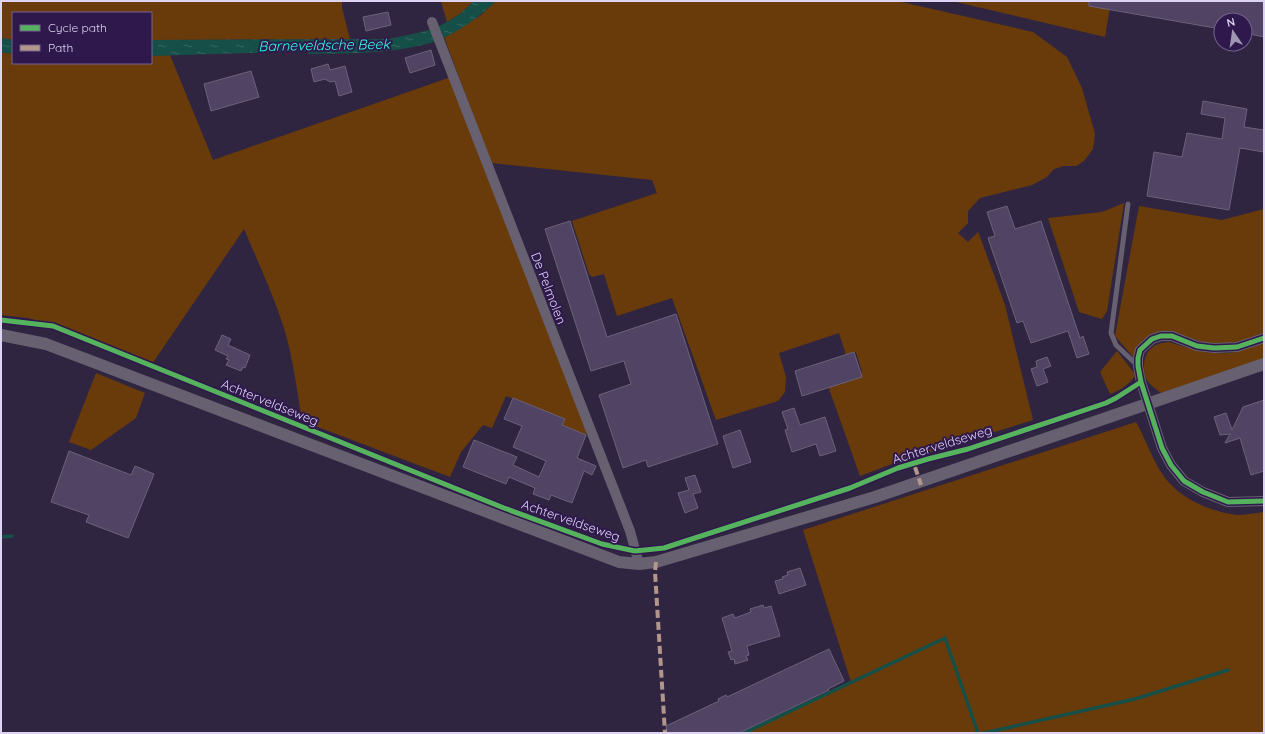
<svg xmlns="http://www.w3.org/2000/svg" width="1265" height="734" font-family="Quicksand,sans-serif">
	<defs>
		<pattern id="water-ripples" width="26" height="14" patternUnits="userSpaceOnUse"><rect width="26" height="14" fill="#164f48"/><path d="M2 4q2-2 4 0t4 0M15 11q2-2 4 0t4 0" fill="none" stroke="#376763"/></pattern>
	</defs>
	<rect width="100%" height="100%" fill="#302540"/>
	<!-- grass -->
	<path fill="#6a3b0a" d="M1 1H342V8L350 39 151 40V13H13V40L1 38Z
		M441 1H474L461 13 447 22Z
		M496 1H897L1033 32 1067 57 1082 88 1095 134 1093 149 1084 161 1076 166H1064L1054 169 1047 177 1032 185 980 198 968 211V223L958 233 968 242 978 232 979 234 1005 305 1033 420 889 465 860 476 827 383 862 372 856 352 846 355 839 333 779 353 786 377 785 392 778 401 716 420 672 298 617 316 604 274 592 277 589 274 572 221 657 193 652 180 492 163 487 152 444 37 480 16Z
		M952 1H1111L1105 37Z
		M1 52 13 54V63H151V56L170 55 213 160 451 77 587 432 586 435 562 425 565 419 506 396 492 428 483 425 461 452 450 477 302 421C297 390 293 358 284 328 273 294 258 262 244 229L152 364 48 324 28 318 1 315Z
		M1124 203 1107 311 1102 319 1079 312 1048 218 1102 212Z
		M1139 206 1222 220 1264 209V333L1243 341 1225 344 1205 343 1173 332 1150 335 1143 340 1134 358 1115 336Z
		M1169 342C1188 348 1208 355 1228 353 1239 352 1253 346 1264 342V359L1161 393C1156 389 1150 385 1147 380 1142 371 1143 354 1152 348 1157 343 1163 343 1169 342Z
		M1117 351 1134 373 1135 376C1128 385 1121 390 1110 394L1100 372Z
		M96 373 145 393 136 418 91 450 69 442Z
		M1136 422C1145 438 1151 456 1161 472 1176 497 1208 511 1236 515 1245 515 1255 513 1264 512V733H743L851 682 803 530Z"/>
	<!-- water -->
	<path fill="url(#water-ripples)" d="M474 1H496C479 17 460 31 439 40 432 43 425 44 418 46 383 54 345 53 309 54L307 51 151 56V40L388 39C407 35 430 32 447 22 457 17 466 9 474 1Z
		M1 38 13 40V54L1 52Z"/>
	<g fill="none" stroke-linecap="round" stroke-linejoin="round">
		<!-- stream -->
		<path stroke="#164f48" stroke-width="3.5" d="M1 537 12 536
			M744 733 945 638 978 733
			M984 733 1135 699 1228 670"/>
	</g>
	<!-- building -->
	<path fill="#504363" stroke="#6b627a" d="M1089 1H1264V37L1245 33V20H1221V29L1089 6Z
		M388 12 391 25 366 31 363 17Z
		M431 50 435 65 410 73 405 58Z
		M328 64 330 70 345 66 352 92 339 96 335 81 330 82 325 79 314 82 311 69Z
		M251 71 259 97 211 111 204 84Z
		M1203 101 1247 109 1244 127 1264 130V152L1240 148 1229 210 1147 196 1154 152 1182 157 1187 133 1222 139 1225 118 1201 114Z
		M1007 206 1015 229 1041 221 1080 338 1083 336 1089 354 1077 358 1068 331 1031 343 1023 321 1017 323 988 238 995 236 987 212Z
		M570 221 607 337 676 314 718 444 648 467 646 460 623 468 599 395 631 384 624 361 591 371 545 229Z
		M222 335 231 339 228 345 250 355 245 368 243 367 241 371 226 365 229 360 226 359 228 356 215 350Z
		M854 352 862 377 802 396 795 371Z
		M1047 357 1051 366 1043 369 1048 382 1037 386 1031 369 1037 367 1036 361Z
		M513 398 565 419 562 425 586 435 577 458 596 466 592 475 584 471 572 503 551 495 549 500 533 494 535 488 509 477 506 484 463 467 474 440 517 457 513 465 539 477 546 461 513 447 522 426 504 419Z
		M1264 400V471L1251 475 1240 438 1225 443 1230 434 1220 435 1214 417 1226 413 1232 430 1243 407Z
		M794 408 800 425 825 417 836 451 820 456 816 444 792 452 785 430 788 429 782 412Z
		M740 430 751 462 733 468 723 436Z
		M69 451 131 475 135 466 154 474 128 538 86 522 89 515 51 502Z
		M695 475 701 492 693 494 698 508 685 513 678 493 689 490 685 478Z
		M800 568 806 585 779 594 775 581 783 579 782 577 788 575 787 572Z
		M763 605 764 608 771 606 780 636 747 646 749 655 746 656 748 660 735 664 734 659 731 660 728 652 732 651 722 618 733 614 735 618 751 612 750 609Z
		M829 649 844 681 828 689 829 690 739 733H667L666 726 719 701 718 699 726 695 727 697Z"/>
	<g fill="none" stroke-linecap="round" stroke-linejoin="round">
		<!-- service -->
		<path stroke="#666071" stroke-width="5" d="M1128 204 1111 333 1116 345 1137 365"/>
		<!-- minor -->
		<path stroke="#666071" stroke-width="10" d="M432 22 630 531 639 564
			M1264 338 1237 347 1214 348 1197 346 1172 336H1161L1152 339 1140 350 1138 358V366L1141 382 1162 448 1171 465 1184 481 1203 492 1228 502 1264 501"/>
		<!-- tertiary -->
		<path stroke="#666071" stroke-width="12" d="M1 335 46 344 619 562 639 564 656 562 875 497 1264 364"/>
		<!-- quiet -->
		<path stroke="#b2968c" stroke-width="4" stroke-dasharray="8 4" stroke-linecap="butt" d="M915 467 921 485
			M656 562 655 572 665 733"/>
		<defs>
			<path id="cycleway" d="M1 320 53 326 504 508 602 544 635 551 664 548 850 488 898 468 928 459 968 449 1106 403 1116 398 1141 382
				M1264 338 1237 347 1214 348 1197 346 1172 336H1161L1152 339 1140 350 1138 358V366L1141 382 1162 448 1171 465 1184 481 1203 492 1228 502 1264 501"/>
		</defs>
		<!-- cycleway casing -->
		<use href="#cycleway" stroke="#2f194c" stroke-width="8"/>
		<!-- cycleway -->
		<use href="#cycleway" stroke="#56b35d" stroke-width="5"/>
	</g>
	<g text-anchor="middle" stroke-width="4" stroke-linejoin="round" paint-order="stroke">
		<!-- street labels -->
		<g font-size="13" fill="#ddd3f3" stroke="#2f194c">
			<text transform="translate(549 288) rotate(69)" y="5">De Pelmolen</text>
			<text transform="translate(270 402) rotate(22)" y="5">Achterveldseweg</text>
			<text transform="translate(942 444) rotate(-17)" y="5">Achterveldseweg</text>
			<text transform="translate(571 520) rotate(19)" y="5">Achterveldseweg</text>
		</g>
		<!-- water labels -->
		<g font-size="14" font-style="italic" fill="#30fbde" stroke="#2f194c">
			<text transform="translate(324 45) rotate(-1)" y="5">Barneveldsche Beek</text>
		</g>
	</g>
	<!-- border -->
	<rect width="1265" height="734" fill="none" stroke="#ddd3f3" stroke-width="4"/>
	<!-- legend -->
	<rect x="12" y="12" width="140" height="52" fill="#2f194c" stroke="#75638f"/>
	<rect x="20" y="25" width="20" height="6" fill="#56b35d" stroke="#75638f"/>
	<text x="48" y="32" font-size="12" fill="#ddd3f3">Cycle path</text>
	<rect x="20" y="45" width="20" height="6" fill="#b2968c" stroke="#75638f"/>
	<text x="48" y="52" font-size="12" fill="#ddd3f3">Path</text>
	<!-- north arrow -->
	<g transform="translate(1233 32) rotate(347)"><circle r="19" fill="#2f194c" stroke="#75638f"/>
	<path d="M0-3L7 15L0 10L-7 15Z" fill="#a096b4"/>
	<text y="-6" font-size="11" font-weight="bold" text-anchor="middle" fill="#ddd3f3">N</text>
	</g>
</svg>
